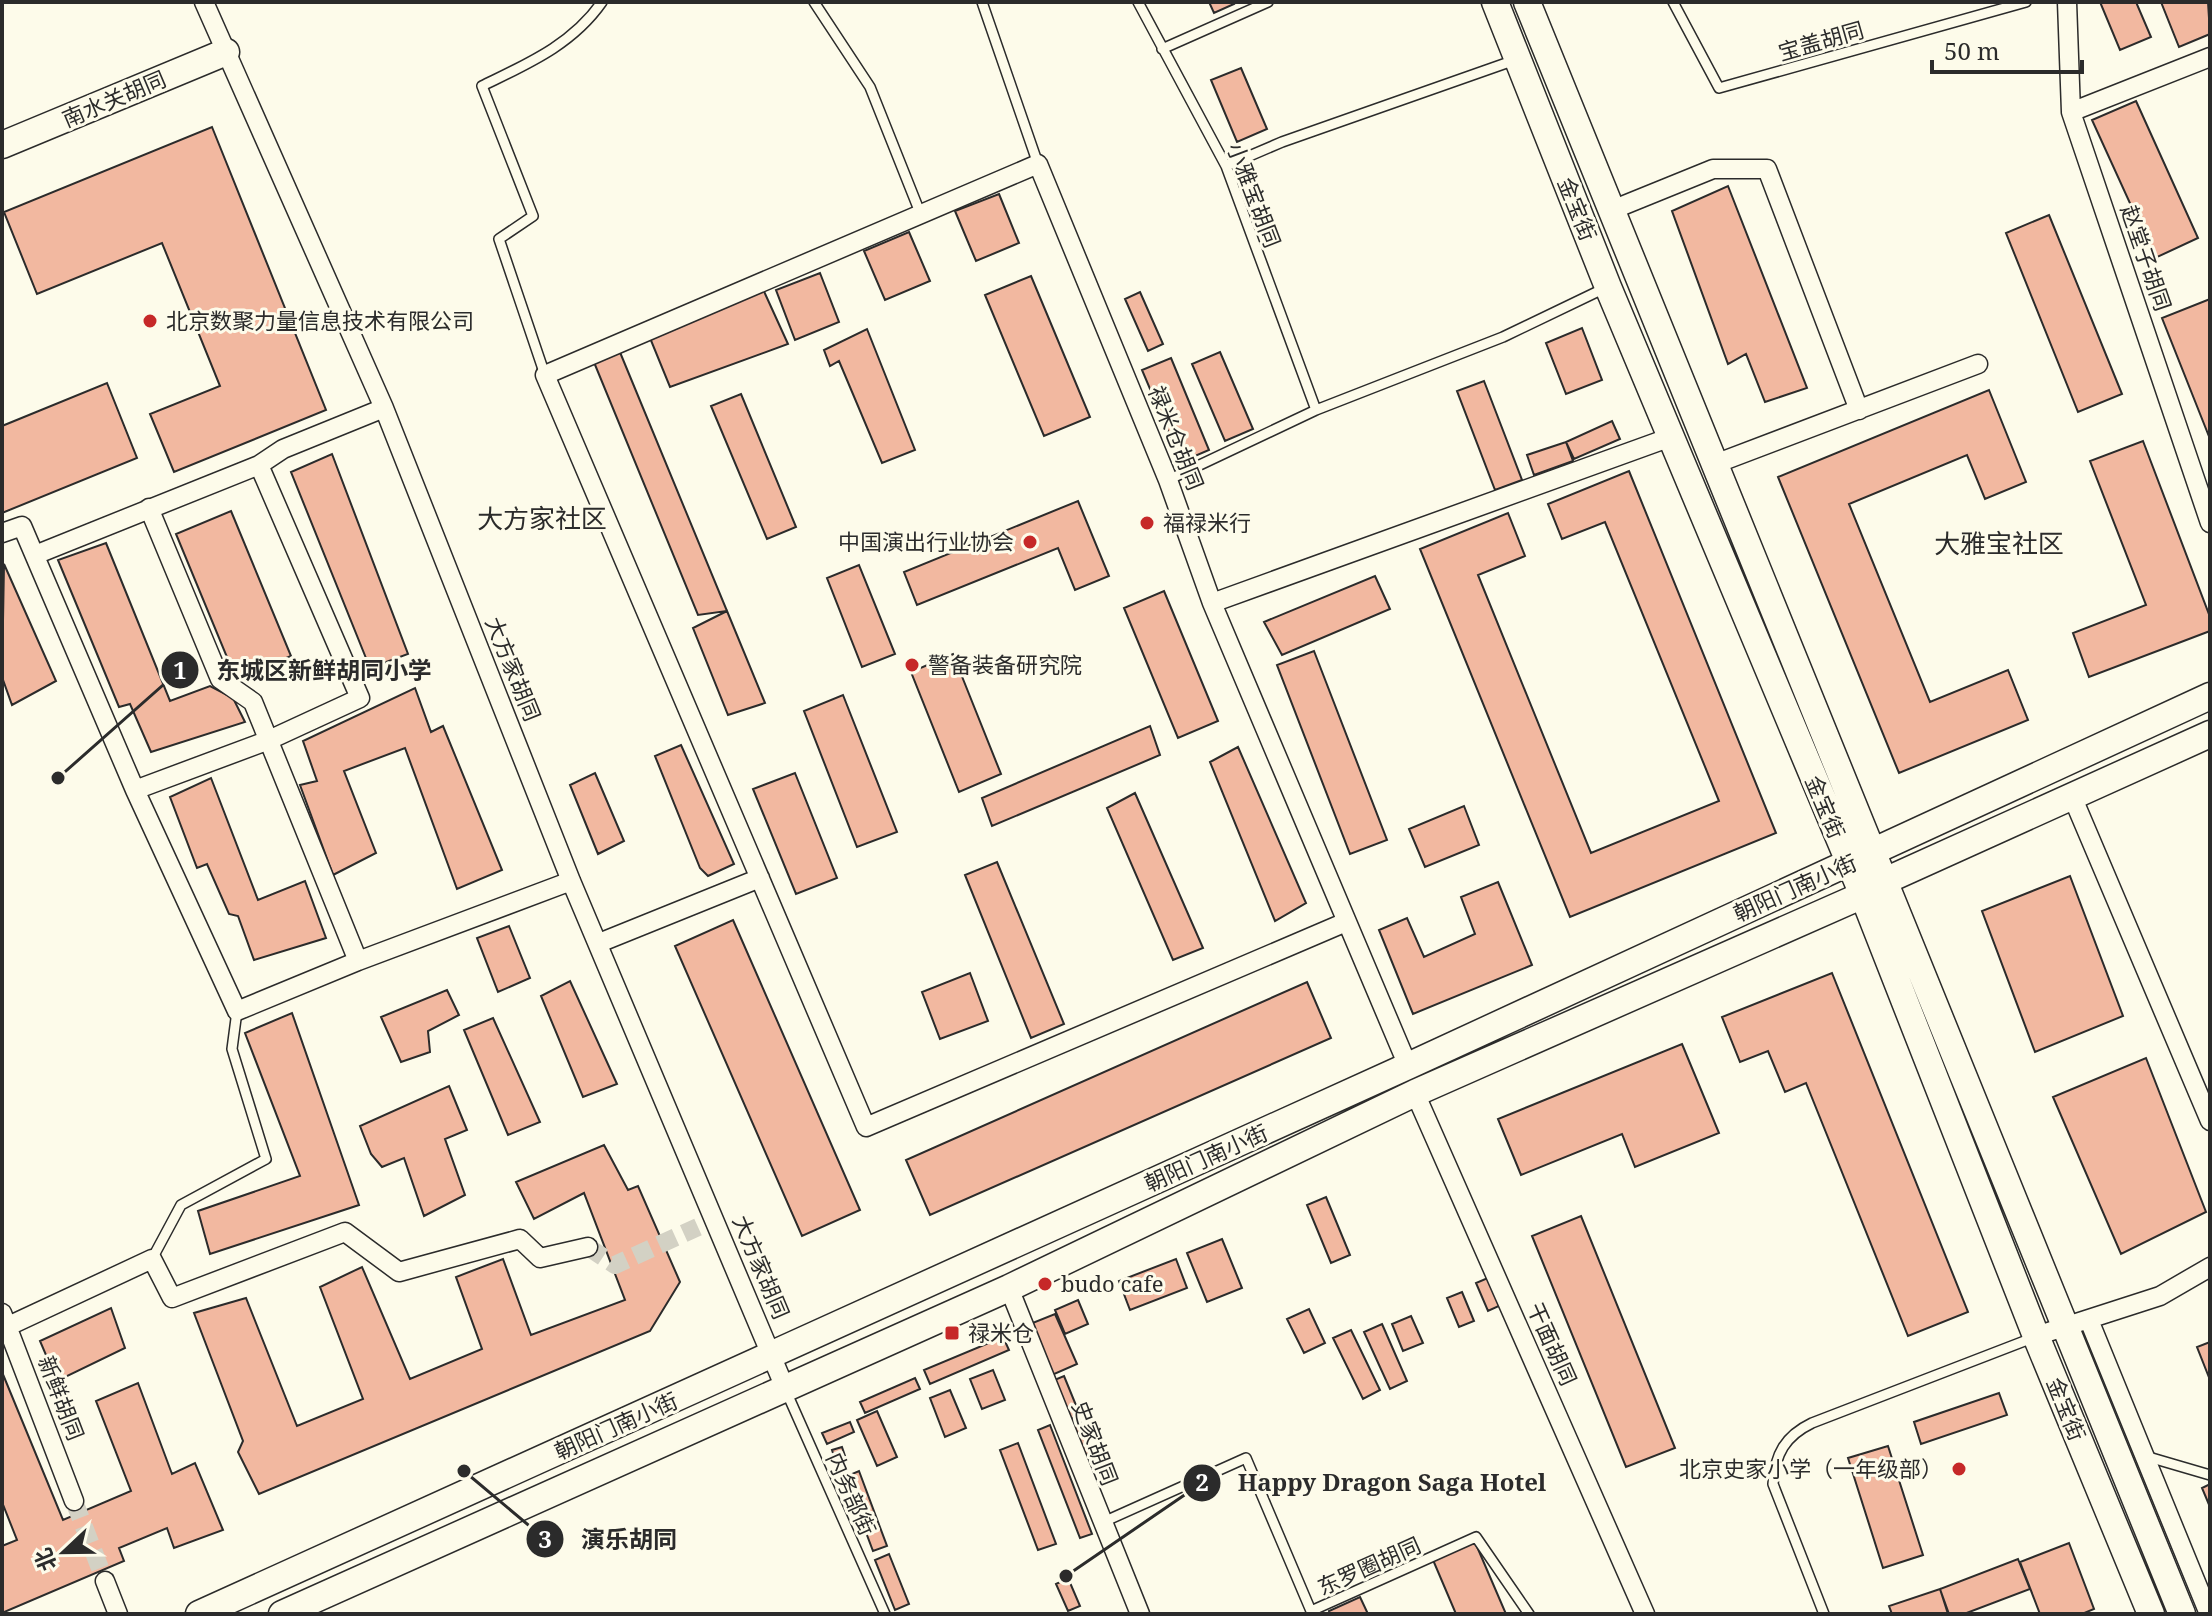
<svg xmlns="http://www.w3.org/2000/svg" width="2212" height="1616" font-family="'Noto Serif','Noto Sans SC',serif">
	<rect width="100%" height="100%" fill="#fdfbea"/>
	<!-- building -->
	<path fill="#f2b8a0" stroke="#2b2b2b" stroke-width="2" d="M1209 2H1233L1234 4 1214 13Z
		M2100 2H2136L2151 37 2120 50Z
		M2161 2H2208L2210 34 2179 47Z
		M1241 68 1267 129 1237 142 1211 80Z
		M2136 101 2198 238 2155 258 2092 120Z
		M212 127 326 410 174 472 150 414 220 386 162 243 37 294 4 212Z
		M1728 186 1807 388 1765 402 1746 354 1728 364 1672 211Z
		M999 194 1019 243 976 261 955 211Z
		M2049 215 2122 394 2078 412 2006 233Z
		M909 232 930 281 885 300 864 251Z
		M820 273 839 322 795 340 776 290Z
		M1031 276 1090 417 1044 436 985 295Z
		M762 287 788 344 670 387 650 338Z
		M1140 292 1163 344 1148 351 1125 299Z
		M2210 299V439L2162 318Z
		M1582 328 1602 380 1566 394 1546 343Z
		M867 329 915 450 882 463 839 361 830 366 824 350Z
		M617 345 727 611 698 615 591 355Z
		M1220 352 1253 429 1225 441 1192 364Z
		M1171 358 1209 450 1181 462 1142 370Z
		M1484 381 1522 480 1495 490 1457 391Z
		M107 383 137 458 2 513V426Z
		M1989 390 2026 482 1985 499 1967 455 1849 504 1930 702 2008 670 2028 720 1899 773 1778 477Z
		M741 394 796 527 767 539 711 406Z
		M1612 421 1620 439 1574 459 1566 442Z
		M2143 441 2210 617V631L2089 677 2073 633 2146 605 2090 461Z
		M1566 442 1573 461 1534 475 1527 455Z
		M332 454 408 654 370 668 291 472Z
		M1629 471 1776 833 1570 917 1420 549 1508 513 1525 556 1478 575 1591 853 1719 801 1605 522 1562 539 1548 504Z
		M1078 501 1109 576 1075 590 1058 548 917 605 904 572Z
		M231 511 291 656 236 679 176 534Z
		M106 543 170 701 210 686 233 698 245 722 151 752 130 704 119 707 58 560Z
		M4 564 56 681 12 705 2 677Z
		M859 565 895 654 862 667 827 578Z
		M1375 576 1390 609 1282 655 1264 622Z
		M1164 591 1218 721 1178 738 1124 608Z
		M727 611 765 703 728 715 693 628Z
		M1314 651 1387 840 1350 854 1277 665Z
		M953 654 1001 774 959 792 911 672Z
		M415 688 431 732 443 726 502 870 457 889 405 748 344 771 376 853 333 875 300 785 317 781 303 741Z
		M843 695 897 832 857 847 804 711Z
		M1150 726 1160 755 992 826 982 798Z
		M681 745 734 864 708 876 700 868 655 756Z
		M1238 747 1306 903 1275 921 1210 762Z
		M595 773 624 841 598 854 570 785Z
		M795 773 837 878 796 894 753 789Z
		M211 778 258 900 305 881 326 938 254 960 238 916 229 914 207 864 197 868 170 797Z
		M1135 793 1203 948 1173 960 1107 808Z
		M1464 806 1479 845 1425 867 1409 829Z
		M997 862 1064 1024 1031 1038 965 875Z
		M2070 876 2123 1016 2035 1052 1982 911Z
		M1498 882 1532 965 1413 1014 1379 930 1407 918 1424 957 1475 934 1461 897Z
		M733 920 860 1210 802 1236 675 946Z
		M509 926 530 978 498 992 477 938Z
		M970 973 988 1021 940 1039 922 992Z
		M1832 973 1968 1312 1908 1336 1806 1083 1785 1092 1768 1051 1740 1062 1722 1017Z
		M570 981 617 1084 583 1097 541 996Z
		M1307 982 1331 1038 930 1215 906 1160Z
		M447 990 459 1015 428 1031 430 1052 401 1062 381 1017Z
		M292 1013 359 1205 210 1254 198 1211 300 1176 245 1033Z
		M493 1018 540 1122 508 1135 464 1030Z
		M1682 1044 1719 1133 1635 1167 1622 1134 1521 1175 1498 1119Z
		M2146 1058 2206 1212 2121 1254 2053 1097Z
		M449 1086 467 1130 445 1139 465 1195 424 1216 404 1158 382 1167 371 1154 360 1126Z
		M604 1145 628 1190 638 1186 680 1282 650 1331 259 1494 238 1452 243 1441 194 1313 246 1298 297 1426 363 1399 320 1287 362 1267 410 1379 482 1349 456 1277 503 1259 531 1335 625 1300 584 1193 534 1219 516 1182Z
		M1326 1197 1350 1255 1331 1263 1307 1205Z
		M1581 1216 1675 1448 1626 1467 1532 1236Z
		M1222 1239 1242 1288 1207 1302 1187 1253Z
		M1176 1259 1187 1288 1130 1310 1119 1281Z
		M1490 1277 1501 1305 1488 1311 1476 1283Z
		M1462 1292 1474 1321 1459 1327 1447 1298Z
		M1078 1300 1088 1324 1065 1334 1055 1310Z
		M111 1308 125 1348 57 1381 40 1341Z
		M1309 1309 1325 1343 1304 1353 1287 1319Z
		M1055 1314 1077 1364 1052 1375 1030 1324Z
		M1411 1316 1423 1343 1403 1351 1392 1324Z
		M1382 1324 1407 1381 1390 1389 1364 1332Z
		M1351 1330 1380 1390 1363 1399 1333 1338Z
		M1003 1337 1009 1350 930 1384 924 1370Z
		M2210 1342V1380L2197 1347Z
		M993 1370 1005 1400 982 1409 970 1379Z
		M2 1372 63 1520 131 1491 96 1401 138 1383 172 1474 195 1463 223 1530 174 1548 167 1528 119 1548 124 1561 2 1613V1546L17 1540 2 1502Z
		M1064 1376 1080 1415 1069 1420 1052 1381Z
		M915 1378 920 1389 865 1413 860 1402Z
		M950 1390 966 1428 945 1437 930 1398Z
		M1999 1393 2007 1415 1921 1444 1914 1422Z
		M877 1411 897 1457 877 1466 857 1420Z
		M1078 1416 1092 1453 1083 1456 1069 1420Z
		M850 1422 854 1432 827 1444 822 1433Z
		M1050 1425 1092 1534 1080 1538 1038 1430Z
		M1018 1443 1056 1544 1038 1550 1000 1450Z
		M1888 1446 1923 1555 1883 1568 1848 1458Z
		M842 1447 847 1462 837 1466 832 1450Z
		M859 1471 887 1546 873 1551 845 1477Z
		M2210 1484V1507L2202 1488Z
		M1475 1542 1506 1614H1456L1433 1560Z
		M2069 1543 2094 1609 2082 1614H2040L2020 1562Z
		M889 1554 909 1604 895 1610 875 1560Z
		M2018 1559 2030 1589 1964 1614H1949L1940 1589Z
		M1068 1578 1080 1606 1068 1611 1056 1584Z
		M1940 1589 1948 1614H1892L1889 1606Z
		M1360 1597 1368 1614H1330L1329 1611Z"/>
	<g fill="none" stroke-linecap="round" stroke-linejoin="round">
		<!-- street-tunnel -->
		<path stroke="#d3d1c4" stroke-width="18" stroke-dasharray="18 9" stroke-linecap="butt" d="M588 1247 615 1265 698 1227
			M74 1501 105 1581"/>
		<defs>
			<path id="lane" d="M814 2 870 87 921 215
				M982 2 1038 164
				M1138 2 1226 166 1316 410
				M1673 2 1719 88 2026 2
				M1162 49 1268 2
				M1226 166 1282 142 1515 60
				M545 375 499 239 533 216 482 86C527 64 572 45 602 2
				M1168 480 1316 410 1503 337 1605 288
				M152 1259 181 1205 266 1159 232 1049 237 1011
				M786 1391 885 1614
				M2145 1456 2210 1475
				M1101 1523 1246 1458 1311 1611 1476 1537 1529 1614
				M1824 1614 1773 1484C1775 1454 1785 1436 1812 1423L2035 1337"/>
			<path id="street" d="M204 2 384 408 571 881 785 1388
				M2067 2 2071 112 2210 523
				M2071 112 2210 57
				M1612 210 1713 169H1767L1859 410
				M1715 464 1978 364
				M149 508 220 679 253 702 358 961
				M2 533 22 526 135 790 237 1011 358 961 571 881
				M35 555 259 465 283 449 384 408
				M1212 603 1671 437
				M135 790 269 740 360 698 259 465
				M2072 796 2210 1121
				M1346 922 866 1127 545 375 1038 164 1168 480 1212 603 1408 1066
				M599 943 760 878
				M1415 1093 1645 1614
				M1009 1288 1140 1614
				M2 1313 74 1501
				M2089 1320 2209 1614
				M2 1329 152 1259 172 1298 345 1232 399 1272 520 1239 540 1258 588 1247
				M2036 1336 2160 1296 2210 1267
				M105 1581 118 1614"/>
			<path id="secondary" d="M1495 2 1608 287 1863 895 2036 1336 2151 1614
				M1527 2 2182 1614
				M2 145 226 52
				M199 1614 1408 1066 2210 696
				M282 1614 1009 1288 1415 1093 1863 895 1887 880 2210 734"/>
		</defs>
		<!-- lane casing -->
		<use href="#lane" stroke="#2b2b2b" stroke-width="12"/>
		<!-- street casing -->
		<use href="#street" stroke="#2b2b2b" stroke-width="21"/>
		<!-- secondary casing -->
		<use href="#secondary" stroke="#2b2b2b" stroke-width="29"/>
		<!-- lane -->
		<use href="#lane" stroke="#fdfbea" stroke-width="9"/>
		<!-- street -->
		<use href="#street" stroke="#fdfbea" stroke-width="18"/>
		<!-- secondary -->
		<use href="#secondary" stroke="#fdfbea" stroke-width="26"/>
	</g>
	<!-- markers -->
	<g fill="#c62828" stroke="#fdfbea" stroke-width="3">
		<circle cx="150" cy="321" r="8"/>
		<circle cx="1147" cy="523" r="8"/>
		<circle cx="1030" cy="542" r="8"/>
		<circle cx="912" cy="665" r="8"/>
		<circle cx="1045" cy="1284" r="8"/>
		<rect x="944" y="1325" width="16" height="16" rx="4"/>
		<circle cx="1959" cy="1469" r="8"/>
	</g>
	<g text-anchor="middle" stroke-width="6" stroke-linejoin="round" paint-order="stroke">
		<!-- street labels -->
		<g font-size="22" fill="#2b2b2b" stroke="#fdfbea">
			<text transform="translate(1821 41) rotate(-16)" y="8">宝盖胡同</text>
			<text transform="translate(114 99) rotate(-23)" y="8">南水关胡同</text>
			<text transform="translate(1254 195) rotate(69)" y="8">小雅宝胡同</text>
			<text transform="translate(1577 209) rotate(68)" y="8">金宝街</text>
			<text transform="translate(2146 258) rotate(71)" y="8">赵堂子胡同</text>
			<text transform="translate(1176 438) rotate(68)" y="8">禄米仓胡同</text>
			<text transform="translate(513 669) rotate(68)" y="8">大方家胡同</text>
			<text transform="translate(1825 807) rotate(67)" y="8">金宝街</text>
			<text transform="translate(1795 888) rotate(-24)" y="8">朝阳门南小街</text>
			<text transform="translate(1206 1158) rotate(-24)" y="8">朝阳门南小街</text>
			<text transform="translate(761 1267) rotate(67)" y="8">大方家胡同</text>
			<text transform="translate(1552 1344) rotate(66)" y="8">干面胡同</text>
			<text transform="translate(61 1398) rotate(69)" y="8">新鲜胡同</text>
			<text transform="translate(2066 1409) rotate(68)" y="8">金宝街</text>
			<text transform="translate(616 1426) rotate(-24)" y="8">朝阳门南小街</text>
			<text transform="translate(1095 1443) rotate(69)" y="8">史家胡同</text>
			<text transform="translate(851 1494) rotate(66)" y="8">内务部街</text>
			<text transform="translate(1369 1566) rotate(-24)" y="8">东罗圈胡同</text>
		</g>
		<!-- poi labels -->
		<g font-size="22" fill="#2b2b2b" stroke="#fdfbea" text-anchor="start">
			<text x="166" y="329">北京数聚力量信息技术有限公司</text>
			<text x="1163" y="531">福禄米行</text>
			<text x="1014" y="550" text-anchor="end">中国演出行业协会</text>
			<text x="928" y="673">警备装备研究院</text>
			<text x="1061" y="1292">budo cafe</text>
			<text x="968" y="1341">禄米仓</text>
			<text x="1943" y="1477" text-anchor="end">北京史家小学（一年级部）</text>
		</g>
		<!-- quarter labels -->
		<g font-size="26" fill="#2b2b2b" stroke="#fdfbea">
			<text x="542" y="528">大方家社区</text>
			<text x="1999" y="553">大雅宝社区</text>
		</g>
	</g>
	<!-- callouts -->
	<path fill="none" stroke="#2b2b2b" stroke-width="3" d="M58 778L180 670M1066 1576L1202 1483M464 1471L545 1539"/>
	<g fill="#2b2b2b" stroke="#fdfbea" stroke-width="3">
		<circle cx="58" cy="778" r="8"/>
		<circle cx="1066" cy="1576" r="8"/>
		<circle cx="464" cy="1471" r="8"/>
		<circle cx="180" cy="670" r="20"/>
		<circle cx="1202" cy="1483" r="20"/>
		<circle cx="545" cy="1539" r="20"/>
	</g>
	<g font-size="24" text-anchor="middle" font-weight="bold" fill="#fff">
		<text x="180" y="679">1</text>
		<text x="1202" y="1491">2</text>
		<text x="545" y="1548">3</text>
	</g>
	<g font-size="24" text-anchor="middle" font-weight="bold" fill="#2b2b2b" stroke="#fdfbea" stroke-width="6" stroke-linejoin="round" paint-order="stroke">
		<text x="324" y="679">东城区新鲜胡同小学</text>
		<text x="1392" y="1491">Happy Dragon Saga Hotel</text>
		<text x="629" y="1548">演乐胡同</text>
	</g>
	<!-- border -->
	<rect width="2212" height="1616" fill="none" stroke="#2b2b2b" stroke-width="8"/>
	<!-- north arrow -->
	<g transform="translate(64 1552) rotate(248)" stroke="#fdfbea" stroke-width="6" paint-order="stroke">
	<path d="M0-6L14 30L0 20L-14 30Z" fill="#2b2b2b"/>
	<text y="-12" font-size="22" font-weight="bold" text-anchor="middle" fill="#2b2b2b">北</text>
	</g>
	<!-- scale -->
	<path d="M1932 60v12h150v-12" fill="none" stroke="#2b2b2b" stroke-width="4"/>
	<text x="1944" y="60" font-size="24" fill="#2b2b2b" stroke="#fdfbea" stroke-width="6" paint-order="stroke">50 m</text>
</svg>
